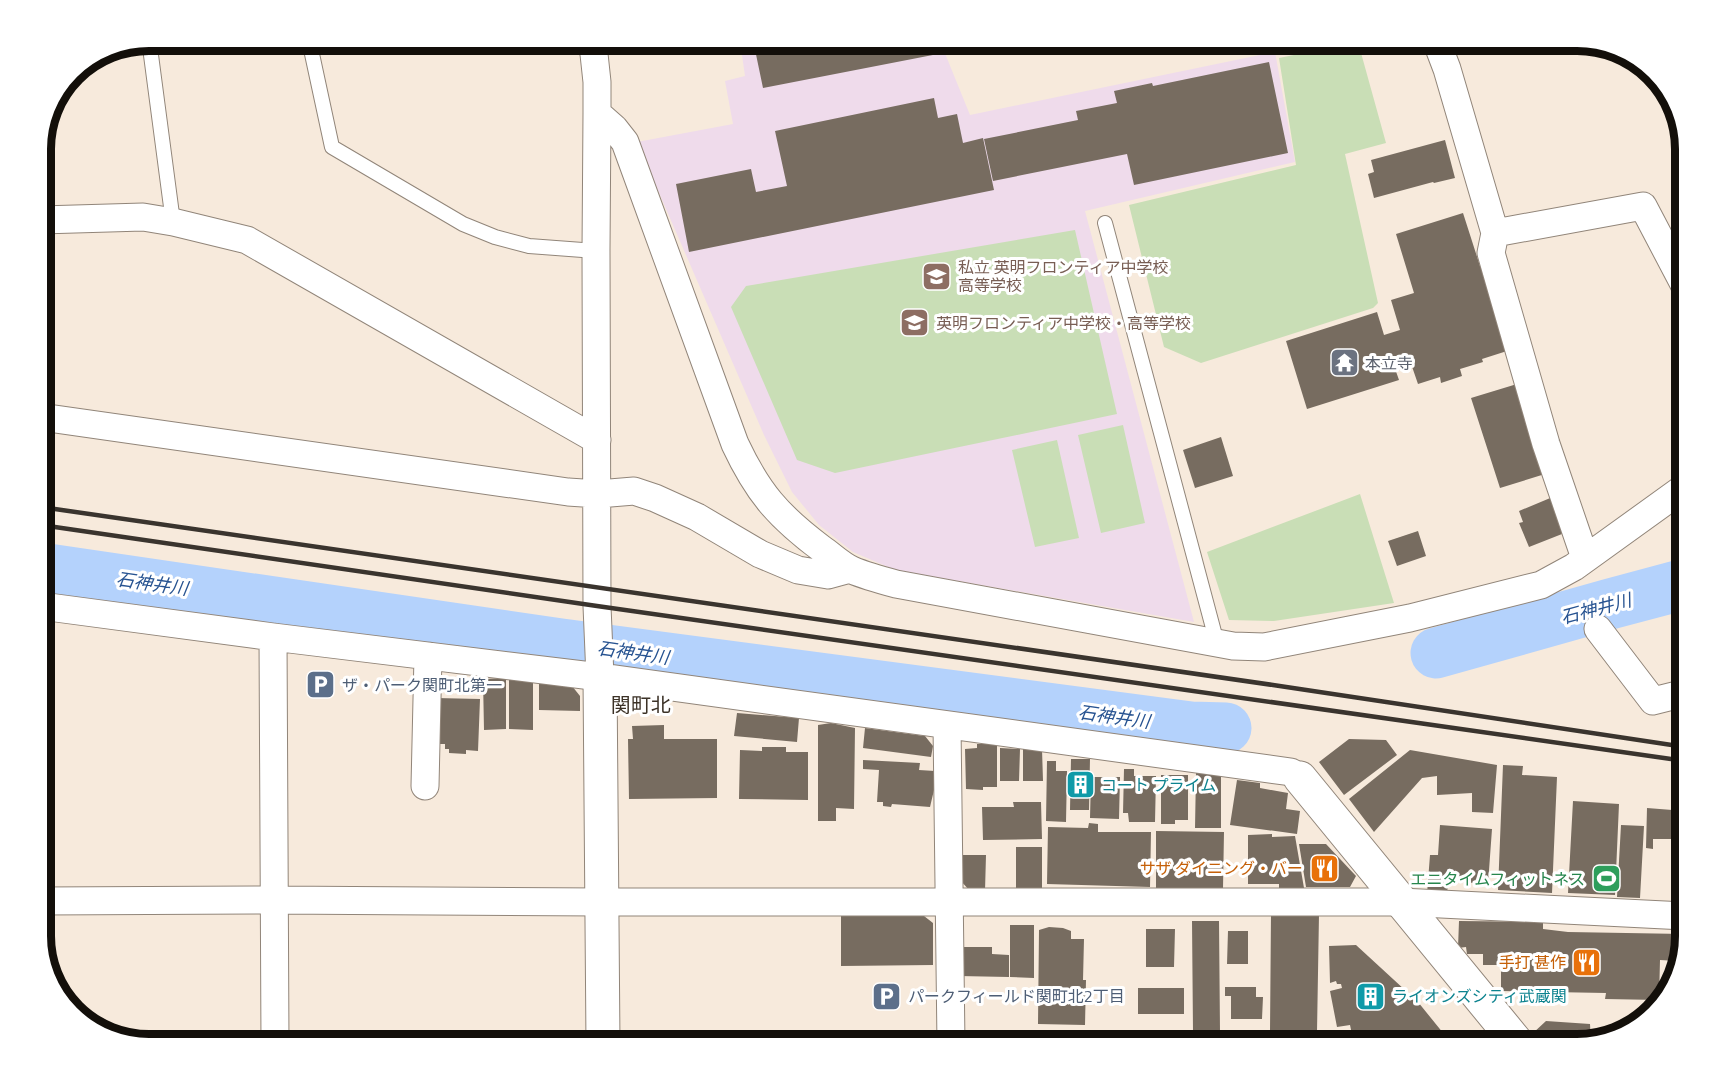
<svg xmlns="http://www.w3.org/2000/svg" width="1726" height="1085" font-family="'Titillium Web','Noto Sans JP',sans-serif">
	<rect width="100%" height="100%" fill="#f7eadc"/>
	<!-- education -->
	<path fill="#efdbeb" d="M740 41H940L970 115 1275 52 1295 162 1085 211 1194 622 895 570 853 552 819 525 792 492 764 435 637 142 733 124 725 81 745 76Z"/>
	<!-- green -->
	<path fill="#c9deb6" d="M1358 42 1386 143 1345 154 1378 303 1373 308 1201 363 1164 347 1129 205 1296 165 1279 58Z
		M1075 230 1117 414 835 473 797 460 731 307 746 286Z
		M1123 425 1145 523 1101 533 1078 435Z
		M1057 440 1079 538 1035 547 1012 450Z
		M1360 494 1394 603 1274 621 1229 620 1207 552Z"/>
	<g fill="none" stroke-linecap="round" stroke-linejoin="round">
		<!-- river -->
		<path stroke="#b4d2fc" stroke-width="51" d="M41 568 561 644 1191 727 1226 728
			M1436 653 1610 604 1685 584"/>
	</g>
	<!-- building -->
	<path fill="#776c60" d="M753 40H935L938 54 763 88Z
		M1269 62 1288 153 1134 185 1127 154 993 181 984 139 1078 120 1076 111 1117 103 1114 91 1152 83 1153 86Z
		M934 98 938 118 957 114 963 143 983 138 994 190 689 252 676 184 751 169 756 192 787 186 775 131Z
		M1445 140 1455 178 1434 183 1433 182 1374 198 1368 174 1374 172 1371 160Z
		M1463 213 1480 266H1482L1507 351 1482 359 1483 362 1460 369 1462 376 1441 383 1440 377 1418 384 1408 355 1392 360 1399 380 1307 409 1286 341 1377 312 1384 335 1400 330 1391 300 1414 293 1396 234Z
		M1517 384 1545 474 1500 488 1471 398Z
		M1221 437 1233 476 1195 488 1183 450Z
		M1555 496 1568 528 1561 531 1562 534 1529 547 1519 523 1523 522 1519 511Z
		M1418 531 1426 556 1397 566 1388 541Z
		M506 678V729L484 730 483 679Z
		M509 679H533V730L509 729Z
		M539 682 572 686 580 696V711L539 710Z
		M436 698 480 699 478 751 466 750V754L449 753V749H445V744H436Z
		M737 713 799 718 797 742 734 736Z
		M831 723 855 728 854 809 836 808V821H818V725Z
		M664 725V739H717V798L629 799 628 739H633L632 726Z
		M865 728 925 736 933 746 931 757 863 748Z
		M1349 739 1386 740 1397 755 1344 795 1319 762Z
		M977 744H997V787H983V790L966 789 965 749 977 748Z
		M762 747H786V752H808V800L739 799 740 750 762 751Z
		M1000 748 1020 749 1019 781H1000Z
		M1023 749H1042L1043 781H1023Z
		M1410 750 1497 765 1493 813 1472 812V793L1437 795V776L1422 778 1374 832 1349 799Z
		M1071 759H1090L1089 810H1070Z
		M863 760 920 763 919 770 935 771 934 790 930 807 892 804 891 807 883 806V802H877L879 770 863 769Z
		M1047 761H1056V771H1067L1066 822 1046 821Z
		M1503 765 1523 766 1522 775 1557 777 1552 893 1498 890Z
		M1124 769H1134V776H1156L1155 822H1129L1128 813H1123Z
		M1196 773H1221V828H1195Z
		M1161 775H1188V820H1175V824H1161Z
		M1091 777H1120L1119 819 1090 818Z
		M1237 780 1260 783V788L1288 793 1286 809 1300 811 1297 834 1230 825Z
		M1573 801 1619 804 1615 895 1568 893Z
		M1013 802H1041L1042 839 983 840 982 807H1014Z
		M1647 808 1685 811V839H1653V849L1646 848Z
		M1089 823 1098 824V832H1151L1150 887 1047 884 1048 827 1088 828Z
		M1440 825 1492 829 1488 884 1448 881 1447 896 1427 894 1430 855H1438Z
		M1621 825 1644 826 1640 898 1617 897Z
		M1156 831 1224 832 1223 888 1156 889Z
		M1272 834V837L1295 836 1304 888H1279V884H1248V835Z
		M1299 844H1326L1356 876 1350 887H1306Z
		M1016 847H1042V889H1016Z
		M960 855H986L985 891H970L960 880Z
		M1271 913 1319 914 1317 1032 1270 1031Z
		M841 915 924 916 933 923V965L841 966Z
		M1192 921H1219L1220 1031H1193Z
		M1459 921 1543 922V929L1568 932 1684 934V942L1678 961 1660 960 1659 1000 1605 999 1606 993 1501 991V965H1483V954H1467L1466 947 1458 948Z
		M1010 925H1034V978L1010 977Z
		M1049 927 1063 928 1071 931V939H1084L1083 980H1086L1085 1025 1038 1024 1039 930Z
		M1146 929H1175L1174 967H1146Z
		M1228 931H1248V964H1227Z
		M1356 945 1418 1002 1452 1044H1354L1350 1025 1337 1027 1330 991 1342 988 1341 984H1337L1336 981 1330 983 1329 946Z
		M960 947H992V954L1009 955V977L959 976Z
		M1225 987H1256V997H1263L1262 1019H1231V996H1225Z
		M1138 988H1184V1014H1138Z
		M1546 1021 1590 1024 1591 1041 1577 1044H1542L1532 1034Z
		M880 1033 933 1035V1044H880Z
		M842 1034H878L877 1044H842Z
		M1257 1036H1300L1302 1044H1259Z
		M1140 1037V1044H1130V1038Z
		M1169 1040V1044H1149V1041Z"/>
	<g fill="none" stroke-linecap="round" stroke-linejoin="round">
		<defs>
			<path id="lane" d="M149 40 173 222
				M312 54 332 147 463 224 495 237 529 246 596 251
				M1105 223 1217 643"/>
			<path id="street" d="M591 40 594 54 597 82V113L596 251 597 606 600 677
				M1436 40 1447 69 1495 233 1491 253 1546 444 1585 558
				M597 113 614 128 625 142 735 444C758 493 778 516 822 549 831 555 841 565 852 570 866 576 881 580 896 584L1233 646 1264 647 1410 618 1541 585 1574 567 1685 487
				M41 220 143 217 173 222 247 240 597 440
				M1495 233 1643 206 1685 286
				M41 417 568 492 598 494 634 491 655 498 697 517 760 554 798 570 828 575 850 569
				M41 606 273 637 600 677 1291 772 1300 778
				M1598 629 1653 701 1685 693
				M273 637 275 1044
				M947 725 951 1044
				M425 786 428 656
				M41 901 274 900 602 902H1401L1685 916"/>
			<path id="secondary" d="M600 677 603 1044
				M1300 778 1518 1044"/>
		</defs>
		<!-- lane casing -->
		<use href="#lane" stroke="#918579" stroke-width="16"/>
		<!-- street casing -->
		<use href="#street" stroke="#918579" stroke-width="29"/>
		<!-- secondary casing -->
		<use href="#secondary" stroke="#918579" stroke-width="35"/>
		<!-- lane -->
		<use href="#lane" stroke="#fff" stroke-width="14"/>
		<!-- street -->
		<use href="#street" stroke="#fff" stroke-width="27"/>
		<!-- secondary -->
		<use href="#secondary" stroke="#fff" stroke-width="33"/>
		<!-- rail -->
		<path stroke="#3a342e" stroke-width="4.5" d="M41 507 1273 685 1685 747
			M41 525 597 606 1685 761"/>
	</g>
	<!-- icons -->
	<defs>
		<symbol id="school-square" viewBox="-11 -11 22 22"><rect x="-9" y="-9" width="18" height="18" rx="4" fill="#8d6e63" stroke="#fff"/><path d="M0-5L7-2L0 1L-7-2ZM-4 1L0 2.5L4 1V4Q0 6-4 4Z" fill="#fff"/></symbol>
		<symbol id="temple-square" viewBox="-11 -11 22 22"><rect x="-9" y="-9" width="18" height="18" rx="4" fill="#6b7280" stroke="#fff"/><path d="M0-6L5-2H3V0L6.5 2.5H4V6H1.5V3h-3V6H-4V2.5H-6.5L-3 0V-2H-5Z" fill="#fff"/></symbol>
		<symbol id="parking-square" viewBox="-11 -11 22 22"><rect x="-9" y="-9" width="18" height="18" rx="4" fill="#5c6f8a" stroke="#fff"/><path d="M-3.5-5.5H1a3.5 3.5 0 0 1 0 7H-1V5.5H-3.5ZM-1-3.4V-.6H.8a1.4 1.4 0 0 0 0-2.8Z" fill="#fff"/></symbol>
		<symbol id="building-square" viewBox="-11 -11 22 22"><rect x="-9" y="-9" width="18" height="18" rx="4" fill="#0f9aa8" stroke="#fff"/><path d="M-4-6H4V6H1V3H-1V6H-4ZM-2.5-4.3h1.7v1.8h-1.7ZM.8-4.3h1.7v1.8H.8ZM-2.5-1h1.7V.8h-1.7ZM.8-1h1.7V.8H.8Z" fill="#fff"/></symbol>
		<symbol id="restaurant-square" viewBox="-11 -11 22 22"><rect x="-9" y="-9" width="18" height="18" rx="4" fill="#e8710a" stroke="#fff"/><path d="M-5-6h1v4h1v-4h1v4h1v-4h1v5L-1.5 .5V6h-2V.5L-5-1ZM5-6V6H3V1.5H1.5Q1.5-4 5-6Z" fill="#fff"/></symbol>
		<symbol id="stadium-square" viewBox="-11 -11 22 22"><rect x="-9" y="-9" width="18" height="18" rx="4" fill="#2e9e5b" stroke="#fff"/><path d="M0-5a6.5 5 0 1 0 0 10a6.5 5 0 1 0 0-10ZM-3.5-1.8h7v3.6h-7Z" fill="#fff"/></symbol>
	</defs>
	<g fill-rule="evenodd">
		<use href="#school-square" x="920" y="260" width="33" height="33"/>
		<use href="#school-square" x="898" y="306" width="33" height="33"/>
		<use href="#temple-square" x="1328" y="346" width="33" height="33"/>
		<use href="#parking-square" x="304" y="668" width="33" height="33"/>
		<use href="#building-square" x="1064" y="768" width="33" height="33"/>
		<use href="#restaurant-square" x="1308" y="852" width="33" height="33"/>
		<use href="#stadium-square" x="1590" y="862" width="33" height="33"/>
		<use href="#restaurant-square" x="1570" y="946" width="33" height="33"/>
		<use href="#parking-square" x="870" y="980" width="33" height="33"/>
		<use href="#building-square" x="1354" y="980" width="33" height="33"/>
	</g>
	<g text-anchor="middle" stroke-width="6" stroke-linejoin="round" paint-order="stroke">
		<!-- education labels -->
		<g font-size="16" fill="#785e54" stroke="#fff" text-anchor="start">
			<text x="958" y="273">私立 英明フロンティア中学校<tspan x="958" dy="18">高等学校</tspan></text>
			<text x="936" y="329">英明フロンティア中学校・高等学校</text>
		</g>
		<!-- worship labels -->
		<g font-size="16" fill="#5b616d" stroke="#fff" text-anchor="start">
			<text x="1365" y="369">本立寺</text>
		</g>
		<!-- service labels -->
		<g font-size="16" fill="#4e5e75" stroke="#fff" text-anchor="start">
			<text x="342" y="691">ザ・パーク関町北第一</text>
			<text x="908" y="1002">パークフィールド関町北2丁目</text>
		</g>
		<!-- culture labels -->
		<g font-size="16" fill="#0d838f" stroke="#fff" text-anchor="start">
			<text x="1101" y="791">コート プライム</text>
			<text x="1392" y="1002">ライオンズシティ武蔵関</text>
		</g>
		<!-- food labels -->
		<g font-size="16" fill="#c56008" stroke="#fff" text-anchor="end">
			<text x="1303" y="874">サザ ダイニング・バー</text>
			<text x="1566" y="968">手打 甚作</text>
		</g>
		<!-- leisure labels -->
		<g font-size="16" fill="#27864d" stroke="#fff" text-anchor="end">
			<text x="1585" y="885">エニタイムフィットネス</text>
		</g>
		<!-- water labels -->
		<g font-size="18" font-style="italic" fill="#275391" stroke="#fff">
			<text transform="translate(152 584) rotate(8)" y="6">石神井川</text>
			<text transform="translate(1596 609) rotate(-15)" y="6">石神井川</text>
			<text transform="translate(633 653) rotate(8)" y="6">石神井川</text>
			<text transform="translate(1114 717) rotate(8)" y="6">石神井川</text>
		</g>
		<!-- quarter labels -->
		<g font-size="20" fill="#3c3227" stroke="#fff">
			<text x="641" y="712">関町北</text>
		</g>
	</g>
	<!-- crop -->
	<path d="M0 0H1726V1085H0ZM149 51H1577A98 98 0 0 1 1675 149V936A98 98 0 0 1 1577 1034H149A98 98 0 0 1 51 936V149A98 98 0 0 1 149 51Z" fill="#fff" fill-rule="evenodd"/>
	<path fill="none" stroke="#130f0a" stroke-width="8" d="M149 51H1577A98 98 0 0 1 1675 149V936A98 98 0 0 1 1577 1034H149A98 98 0 0 1 51 936V149A98 98 0 0 1 149 51Z"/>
</svg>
